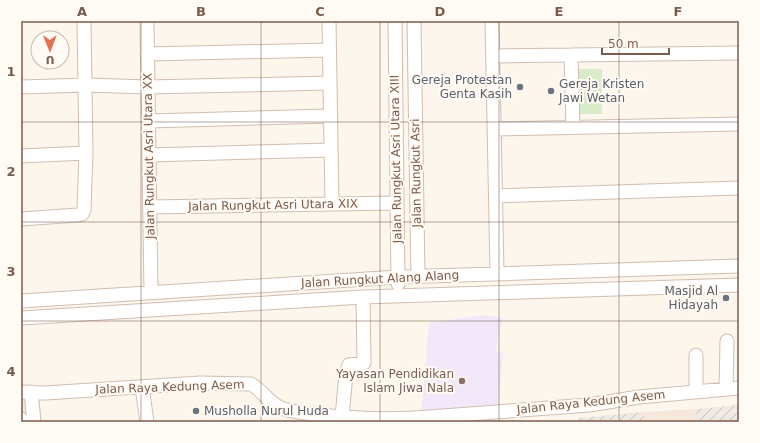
<svg xmlns="http://www.w3.org/2000/svg" width="760" height="443" font-family="'DejaVu Sans',sans-serif">
	<defs>
		<pattern id="industrial-furrows" width="10" height="10" patternUnits="userSpaceOnUse"><rect width="10" height="10" fill="#efe9e4"/><path d="M-1 1l2-2M0 10L10 0M9 11l2-2" fill="none" stroke="#c7c0bb"/></pattern>
	</defs>
	<rect width="100%" height="100%" fill="#fdf6ec"/>
	<!-- residential -->
	<path fill="#f5e8da" d="M21 395H39L42 422H21Z
		M696 409V422H644V412Z"/>
	<!-- industrial -->
	<path fill="url(#industrial-furrows)" d="M739 405V422H696V409Z
		M644 412V422H578V418Z"/>
	<!-- education -->
	<path fill="#f3e8fa" d="M483 315 502 318 496 351 503 352 498 410 421 416 429 323Z"/>
	<!-- pitch -->
	<path fill="#d8ecc9" d="M575 69H602V114H576Z"/>
	<g fill="none" stroke-linecap="round" stroke-linejoin="round">
		<defs>
			<path id="minor" d="M147 21 151 292
				M329 21 332 204
				M395 21 398 284
				M414 21 418 277
				M492 21 497 273
				M147 54 329 50
				M571 55 573 127
				M493 56 739 53
				M21 87 86 85 148 87 330 83
				M149 121 330 116
				M494 129 739 124
				M149 155 331 150
				M21 156 86 153
				M496 196 739 188
				M150 207 396 203
				M21 219 78 215 82 214 84 210 86 153 84 21
				M21 301 398 277 739 266
				M21 318 363 297 739 285
				M142 387 147 422
				M726 389 727 341
				M696 391V355
				M21 392 45 393 200 383 251 384C262 390 268 402 279 407 289 412 301 412 312 414 346 418 381 420 415 418L589 405 639 397 739 388
				M31 392 34 422
				M342 417 346 374 349 365 364 363 363 297
				M21 419V422"/>
		</defs>
		<!-- minor casing -->
		<use href="#minor" stroke="#d1beb0" stroke-width="15"/>
		<!-- minor -->
		<use href="#minor" stroke="#fff" stroke-width="13"/>
	</g>
	<!-- grid -->
	<path fill="none" stroke="#7a5c4d" stroke-width="1" stroke-opacity="0.55" d="M141 21V422M261 21V422M380 21V422M499 21V422M619 21V422M21 122H739M21 222H739M21 321H739"/>
	<!-- markers -->
	<g fill="#6b7280" stroke="#fffaf3" stroke-width="1.5">
		<circle cx="520" cy="87" r="4"/>
		<circle cx="551" cy="91" r="4"/>
		<circle cx="726" cy="298" r="4"/>
		<circle cx="196" cy="411" r="4"/>
	</g>
	<circle fill="#8d6e63" stroke="#fffaf3" stroke-width="1.5" cx="462" cy="381" r="4"/>
	<g text-anchor="middle" stroke-width="4" stroke-linejoin="round" paint-order="stroke">
		<!-- worship labels -->
		<g font-size="12" fill="#5b616d" stroke="#fffaf3" text-anchor="end">
			<text x="512" y="84">Gereja Protestan<tspan x="512" dy="14">Genta Kasih</tspan></text>
			<text x="559" y="88" text-anchor="start">Gereja Kristen<tspan x="559" dy="14">Jawi Wetan</tspan></text>
			<text x="718" y="295">Masjid Al<tspan x="718" dy="14">Hidayah</tspan></text>
			<text x="204" y="415" text-anchor="start">Musholla Nurul Huda</text>
		</g>
		<!-- street labels -->
		<g font-size="12" fill="#7a5c4d" stroke="#fffaf3">
			<text transform="translate(149 156) rotate(-91)" y="4">Jalan Rungkut Asri Utara XX</text>
			<text transform="translate(396 159) rotate(-91)" y="4">Jalan Rungkut Asri Utara XIII</text>
			<text transform="translate(416 173) rotate(-91)" y="4">Jalan Rungkut Asri</text>
			<text transform="translate(273 205) rotate(-1)" y="4">Jalan Rungkut Asri Utara XIX</text>
			<text transform="translate(380 279) rotate(-3)" y="4">Jalan Rungkut Alang Alang</text>
			<text transform="translate(170 387) rotate(-2)" y="4">Jalan Raya Kedung Asem</text>
			<text transform="translate(591 402) rotate(-6)" y="4">Jalan Raya Kedung Asem</text>
		</g>
		<!-- education labels -->
		<g font-size="12" fill="#785e54" stroke="#fffaf3" text-anchor="end">
			<text x="454" y="378">Yayasan Pendidikan<tspan x="454" dy="14">Islam Jiwa Nala</tspan></text>
		</g>
	</g>
	<!-- border -->
	<rect width="760" height="443" fill="none" stroke="#fffaf3" stroke-width="44"/>
	<!-- north arrow -->
	<g transform="translate(50 50) rotate(179)"><circle r="19" fill="#fffaf3" stroke="#cabbb1"/>
	<path d="M0-3L7 15L0 10L-7 15Z" fill="#e76f51"/>
	<text y="-6" font-size="11" font-weight="bold" text-anchor="middle" fill="#7a5c4d">U</text>
	</g>
	<!-- scale -->
	<path d="M602 48v6h67v-6" fill="none" stroke="#7a5c4d" stroke-width="2"/>
	<text x="608" y="48" font-size="12" fill="#7a5c4d" stroke="#fffaf3" stroke-width="3" paint-order="stroke">50 m</text>
	<rect x="22" y="22" width="716" height="399" fill="none" stroke="#7a5c4d" stroke-width="1.5"/>
	<g font-size="13" text-anchor="middle" font-weight="bold" fill="#7a5c4d">
		<text x="82" y="16">A</text>
		<text x="201" y="16">B</text>
		<text x="320" y="16">C</text>
		<text x="440" y="16">D</text>
		<text x="559" y="16">E</text>
		<text x="678" y="16">F</text>
		<text x="11" y="76">1</text>
		<text x="11" y="176">2</text>
		<text x="11" y="276">3</text>
		<text x="11" y="376">4</text>
	</g>
</svg>
